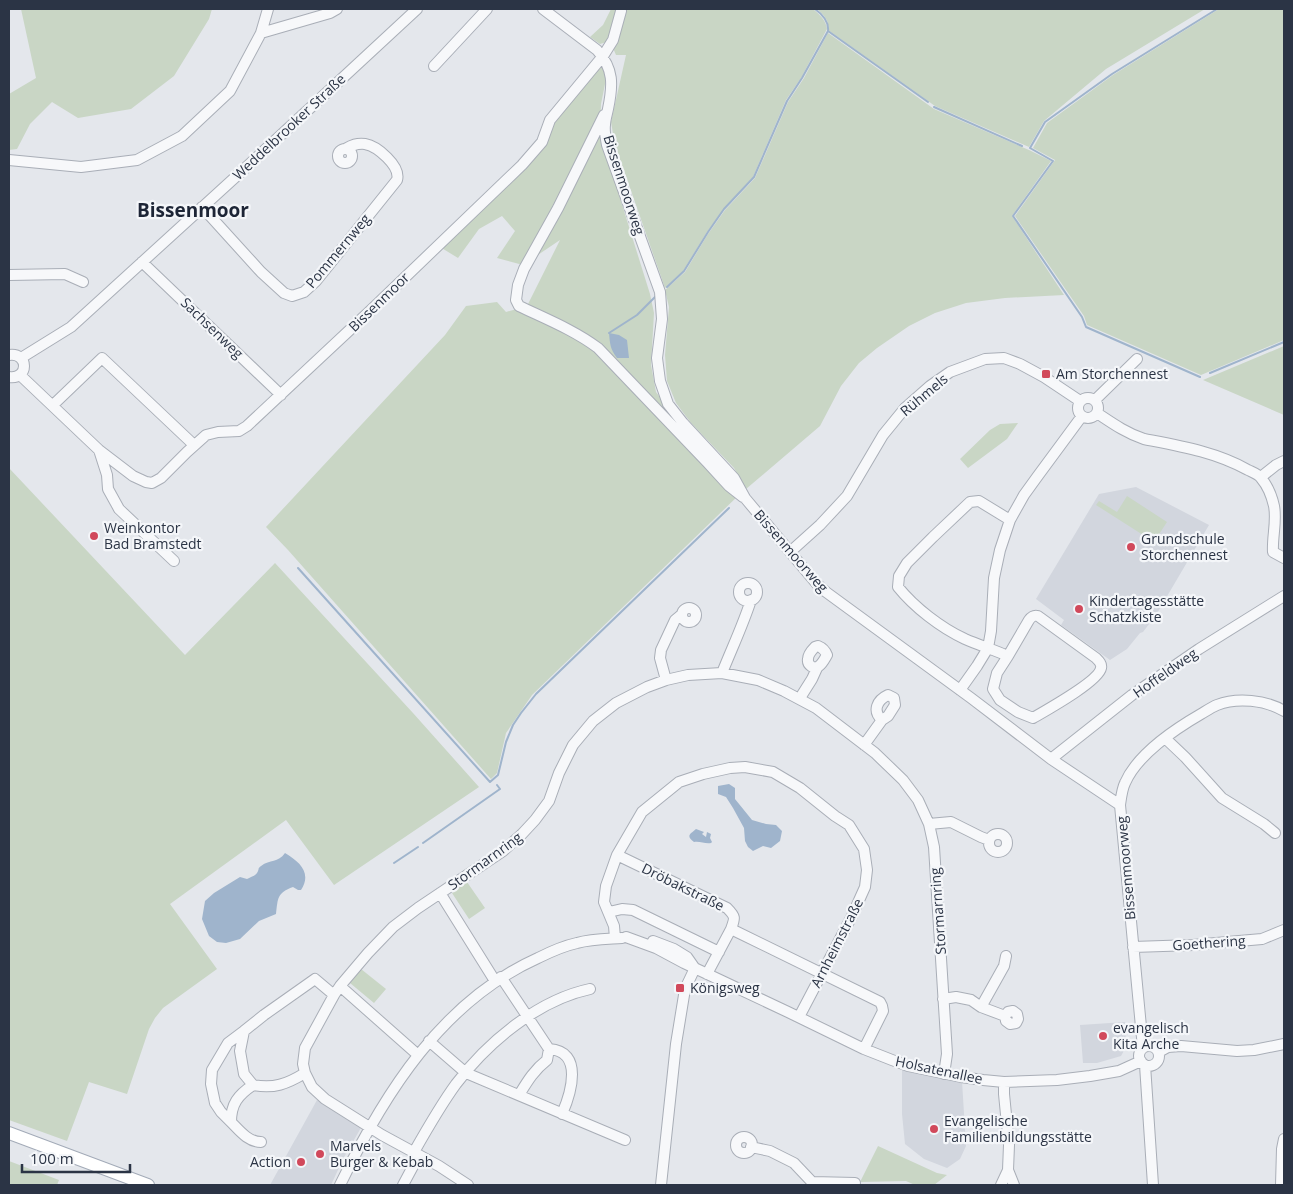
<svg xmlns="http://www.w3.org/2000/svg" width="1293" height="1194" font-family="'Open Sans',sans-serif">
	<rect width="100%" height="100%" fill="#e4e7ec"/>
	<!-- built -->
	<path fill="#d2d6de" d="M1136 487 1209 525 1156 615 1143 632 1140 633 1127 649 1110 660 1061 625 1064 620 1036 599 1099 494Z
		M1125 1022 1126 1047 1121 1056 1097 1063H1083L1080 1025Z
		M902 1067 962 1081 966 1146 960 1159 947 1168 924 1159 905 1144 902 1114Z
		M317 1100 362 1126 343 1159 331 1185H270Z"/>
	<!-- green -->
	<path fill="#c9d6c5" d="M21 9H212L209 19 174 76 131 109 78 118 52 102 30 124 17 149 9 150V94L36 78Z
		M611 9H813C819 14 826 20 827 29L801 78 786 100 753 177 724 209 707 232 683 271 665 288 615 145 611 122 626 55H616L610 41 600 44 590 37 603 25Z
		M817 9H1205L1106 69 1044 121 1029 147 935 106 828 30C830 21 823 14 817 9Z
		M1219 9H1284V340L1201 375 1087 325 1084 316 1015 216 1055 160 1033 148 1047 123 1113 75Z
		M828 33 934 109 1029 150 1051 161 1012 216 1064 295 1005 298 966 303 935 313 909 326 877 348 859 363 841 386 820 426 746 489 734 468 691 423 676 403 667 381 665 355 669 307 665 290 685 272 708 234 725 210 755 178 788 102 804 78Z
		M601 65 605 72 606 79 601 104 600 128 605 150 650 294 654 313 651 365 656 392 689 436 741 493 532 695 506 733 497 773 491 779 288 550 266 527 445 335 466 306 497 302 506 312 527 306 560 240 523 265 497 258 515 231 502 216 479 229 458 258 440 247 524 165 551 121Z
		M1284 346V415L1203 380Z
		M1018 423 1007 439 968 468 960 459 990 430 1000 424Z
		M9 468 185 655 275 563 413 713 479 787 334 885 286 820 170 904 217 969 163 1008 155 1018 149 1029 127 1094 89 1082 67 1141 9 1120Z
		M1127 496 1167 522 1154 542 1096 505 1099 501 1117 512Z
		M467 882 485 908 469 919 452 893Z
		M361 969 386 989 374 1003 350 983Z
		M878 1146 937 1173 947 1175 934 1185H915L906 1181 860 1182Z
		M9 1161 59 1180 57 1185H9Z"/>
	<!-- water -->
	<path fill="#9fb4cc" d="M609 333 619 335 627 340 629 358H617C610 349 610 344 609 333Z
		M729 784 735 788V799L752 820 766 824 776 825 782 831 780 841 771 848 763 846 753 851 748 847 745 841 744 828 733 808 726 797 718 794V786Z
		M696 829 704 832 702 834 706 837 707 832 711 834 710 838 712 842 711 843C705 844 700 841 694 842 685 835 691 834 696 829Z
		M285 853C300 862 312 873 301 890H298L293 887C277 893 278 898 276 914L259 921 240 939 226 943 217 942 209 936 202 919 205 901 214 893 240 877 247 879C250 877 255 876 257 873 260 868 257 869 261 866 270 859 278 863 285 853Z"/>
	<g fill="none" stroke-linecap="round" stroke-linejoin="round">
		<!-- stream -->
		<path stroke="#9fb4cc" stroke-width="2" d="M815 9C822 14 829 22 828 31
			M934 107 1022 146
			M667 287 684 271 708 232 724 209 754 177 787 101 802 78 828 31 928 102
			M609 333 637 315 656 296
			M1210 373 1284 342
			M1200 377 1086 327 1082 317 1013 216 1053 161 1030 148 1045 122 1112 74 1217 9
			M298 568 490 782 498 775 506 742 513 725 521 713 536 694 729 508
			M423 843 500 789 497 785
			M394 863 418 847"/>
		<defs>
			<path id="minor" d="M543 9 597 50C614 69 613 85 608 109 607 114 605 120 605 125 604 131 606 139 607 145L660 292 662 319 657 358 660 381 668 404 683 423 734 478 745 498 816 583 826 592 971 698 1051 759 1120 805 1143 1048
				M261 33 330 13 337 9
				M434 66 487 9
				M604 115 558 208 524 269 518 285 516 300 519 306C546 319 574 330 598 348L707 462 729 486 743 497
				M338 156a7 7 0 1 1 14 0a7 7 0 1 1-14 0Z
				M9 160 81 167 137 160 182 136 230 91 261 33 268 9
				M202 207 261 272 284 293 292 296 304 292 316 281 397 180C401 166 377 146 365 144 357 143 352 145 345 149
				M142 262 281 395
				M9 275 65 274 83 282
				M9 355C29 352 29 380 9 377
				M21 358 71 327 241 172 417 9
				M20 375 99 450 133 476 146 482 152 483 161 478 187 452 206 435 218 432 239 431 247 426 370 311 522 165 542 142 550 120 603 56 613 40 621 11
				M1078 408a10 10 0 1 1 20 0a10 10 0 1 1-20 0Z
				M1095 400 1137 359
				M53 405 102 358 194 445
				M1097 413C1112 423 1126 433 1144 439 1180 446 1216 452 1248 470 1252 472 1258 474 1261 478 1267 485 1272 497 1274 506 1277 521 1272 537 1273 552L1284 558
				M99 450 107 475 108 489 119 509 174 561
				M1261 477 1276 465 1284 461
				M790 552 820 525 847 496 883 435 905 408 930 386 950 372 985 359 1004 358 1020 364 1044 377 1080 401
				M739 592a9 9 0 1 1 18 0a9 9 0 1 1-18 0Z
				M682 615a7 7 0 1 1 14 0a7 7 0 1 1-14 0Z
				M818 646C823 648 825 650 827 655 825 658 823 663 819 666 814 670 807 665 808 659 808 655 812 650 815 647Z
				M1008 656 997 673 993 689 1000 700 1018 712 1033 718C1045 711 1099 681 1101 668 1102 664 1099 661 1096 658L1038 616C1034 615 1032 616 1029 620L1008 656C994 650 979 645 965 639 941 628 914 607 898 587L899 576 907 563 933 537 970 502 979 501 1010 520
				M722 673C732 648 743 625 751 600
				M666 680 660 658 661 650 675 620 681 615
				M960 690 977 666 988 648 991 631 994 578 1000 550 1010 520 1024 495 1037 477 1082 416
				M888 695 894 698 895 705 888 716 882 720C872 711 877 700 888 695Z
				M800 698 812 679 817 668
				M1165 738 1185 757 1222 798 1264 824 1275 833
				M864 745 882 720
				M1051 759 1132 695 1199 649 1284 596
				M1120 805C1121 798 1122 789 1125 783 1137 755 1175 729 1201 714 1206 711 1212 707 1217 705 1237 697 1266 700 1284 711
				M929 824 951 822 981 837 989 840
				M989 843a9 9 0 1 1 18 0a9 9 0 1 1-18 0Z
				M617 855 727 908C736 917 735 918 731 929
				M440 893 495 981
				M609 912 622 909 633 910 719 952
				M626 937 656 948 684 963 788 1012 864 1049 892 1060 908 1066 961 1077 983 1080 1004 1082 1057 1080 1090 1076 1119 1071 1141 1061
				M615 938 614 926 604 902 606 886 617 855 642 812 679 782 703 774 730 768 745 767 773 772 800 788 835 816 849 825 864 849 867 870 865 887 852 916 799 1017
				M653 941 674 949 687 957 694 967
				M1133 947 1193 945 1262 939 1284 930
				M707 974 731 929 880 1002 882 1006 883 1011 864 1049
				M501 977 549 1049
				M340 986 418 1055
				M943 999 956 997 971 1000 981 1007 1005 1016 1006 1021 1010 1024 1016 1023 1018 1019 1017 1014 1013 1011 1008 1012 1005 1016
				M981 1007 1004 966 1006 956
				M244 1031 228 1043 212 1070 211 1084 215 1103 221 1112 231 1122C231 1104 238 1095 253 1085
				M429 1041 466 1073 625 1140
				M1139 1056a10 10 0 1 1 20 0a10 10 0 1 1-20 0Z
				M1159 1052 1168 1047 1181 1046 1237 1051 1254 1050 1284 1044
				M1145 1065 1153 1185
				M305 1073C287 1084 274 1089 253 1085L244 1074 240 1051 244 1031 264 1015 315 979 334 995
				M1004 1082V1094L1009 1145 1008 1170 1014 1185
				M519 1095C527 1082 534 1070 547 1060L549 1049C584 1051 571 1093 562 1114
				M231 1122C239 1130 248 1142 261 1142
				M736 1145a8 8 0 1 1 16 0a8 8 0 1 1-16 0Z
				M751 1147 770 1151 794 1163 812 1182
				M414 1152C427 1129 440 1106 456 1084 488 1042 538 1000 590 989
				M340 1185C384 1094 442 1001 538 958 550 952 563 946 577 943 591 939 607 939 622 938
				M403 1185 419 1155
				M468 1185 439 1166 382 1135 325 1099 312 1087 305 1073 303 1064 305 1048 334 995 340 986 368 953 393 927 418 908 503 851 522 834 535 820 549 801 559 773 573 745 593 721 616 703 647 687 666 680 688 675 722 673 758 680 784 691 816 708 875 753 903 780 918 800 929 824 934 847 947 1054 944 1074
				M661 1185 676 1044 685 989 695 968
				M812 1185V1182L855 1183
				M1001 1185 1008 1170
				M1281 1185 1282 1149 1284 1139"/>
			<path id="major" d="M9 1133 148 1185"/>
		</defs>
		<!-- minor casing -->
		<use href="#minor" stroke="#a9aeb7" stroke-width="12"/>
		<!-- major casing -->
		<use href="#major" stroke="#a3abb8" stroke-width="14"/>
		<!-- minor -->
		<use href="#minor" stroke="#f7f8fa" stroke-width="10"/>
		<!-- major -->
		<use href="#major" stroke="#fff" stroke-width="12"/>
	</g>
	<!-- markers -->
	<g fill="#d1495b" stroke="#f4f6f9" stroke-width="2">
		<rect x="1041" y="369" width="10" height="10" rx="2.5"/>
		<circle cx="94" cy="536" r="5"/>
		<circle cx="1131" cy="547" r="5"/>
		<circle cx="1079" cy="609" r="5"/>
		<rect x="675" y="983" width="10" height="10" rx="2.5"/>
		<circle cx="1103" cy="1036" r="5"/>
		<circle cx="934" cy="1129" r="5"/>
		<circle cx="320" cy="1154" r="5"/>
		<circle cx="301" cy="1162" r="5"/>
	</g>
	<g text-anchor="middle" stroke-width="4.5" stroke-linejoin="round" paint-order="stroke">
		<!-- street labels -->
		<g font-size="14" fill="#2b3445" stroke="#f4f6f9">
			<text transform="translate(289 127) rotate(-43)" y="5">Weddelbrooker Straße</text>
			<text transform="translate(624 185) rotate(72)" y="5">Bissenmoorweg</text>
			<text transform="translate(338 251) rotate(-50)" y="5">Pommernweg</text>
			<text transform="translate(379 302) rotate(-44)" y="5">Bissenmoor</text>
			<text transform="translate(212 328) rotate(44)" y="5">Sachsenweg</text>
			<text transform="translate(924 395) rotate(-40)" y="5">Rühmels</text>
			<text transform="translate(791 551) rotate(49)" y="5">Bissenmoorweg</text>
			<text transform="translate(1165 673) rotate(-35)" y="5">Hoffeldweg</text>
			<text transform="translate(485 861) rotate(-36)" y="5">Stormarnring</text>
			<text transform="translate(1126 868) rotate(-95)" y="5">Bissenmoorweg</text>
			<text transform="translate(683 887) rotate(26)" y="5">Dröbakstraße</text>
			<text transform="translate(938 911) rotate(-94)" y="5">Stormarnring</text>
			<text transform="translate(837 943) rotate(-63)" y="5">Arnheimstraße</text>
			<text transform="translate(1209 943) rotate(-4)" y="5">Goethering</text>
			<text transform="translate(939 1070) rotate(12)" y="5">Holsatenallee</text>
		</g>
		<!-- poi labels -->
		<g font-size="14" fill="#2b3445" stroke="#f4f6f9" text-anchor="start">
			<text x="1056" y="379">Am Storchennest</text>
			<text x="104" y="533">Weinkontor<tspan x="104" dy="16">Bad Bramstedt</tspan></text>
			<text x="1141" y="544">Grundschule<tspan x="1141" dy="16">Storchennest</tspan></text>
			<text x="1089" y="606">Kindertagesstätte<tspan x="1089" dy="16">Schatzkiste</tspan></text>
			<text x="690" y="993">Königsweg</text>
			<text x="1113" y="1033">evangelisch<tspan x="1113" dy="16">Kita Arche</tspan></text>
			<text x="944" y="1126">Evangelische<tspan x="944" dy="16">Familienbildungsstätte</tspan></text>
			<text x="330" y="1151">Marvels<tspan x="330" dy="16">Burger &amp; Kebab</tspan></text>
			<text x="291" y="1167" text-anchor="end">Action</text>
		</g>
		<!-- district labels -->
		<g font-size="19" font-weight="bold" fill="#1d2536" stroke="#f4f6f9">
			<text x="193" y="217">Bissenmoor</text>
		</g>
	</g>
	<!-- border -->
	<rect width="1293" height="1194" fill="none" stroke="#2b3445" stroke-width="20"/>
	<!-- scale -->
	<path d="M22 1164v8h108v-8" fill="none" stroke="#2b3445" stroke-width="2.5"/>
	<text x="30" y="1164" font-size="15" fill="#2b3445" stroke="#f4f6f9" stroke-width="4" paint-order="stroke">100 m</text>
</svg>
